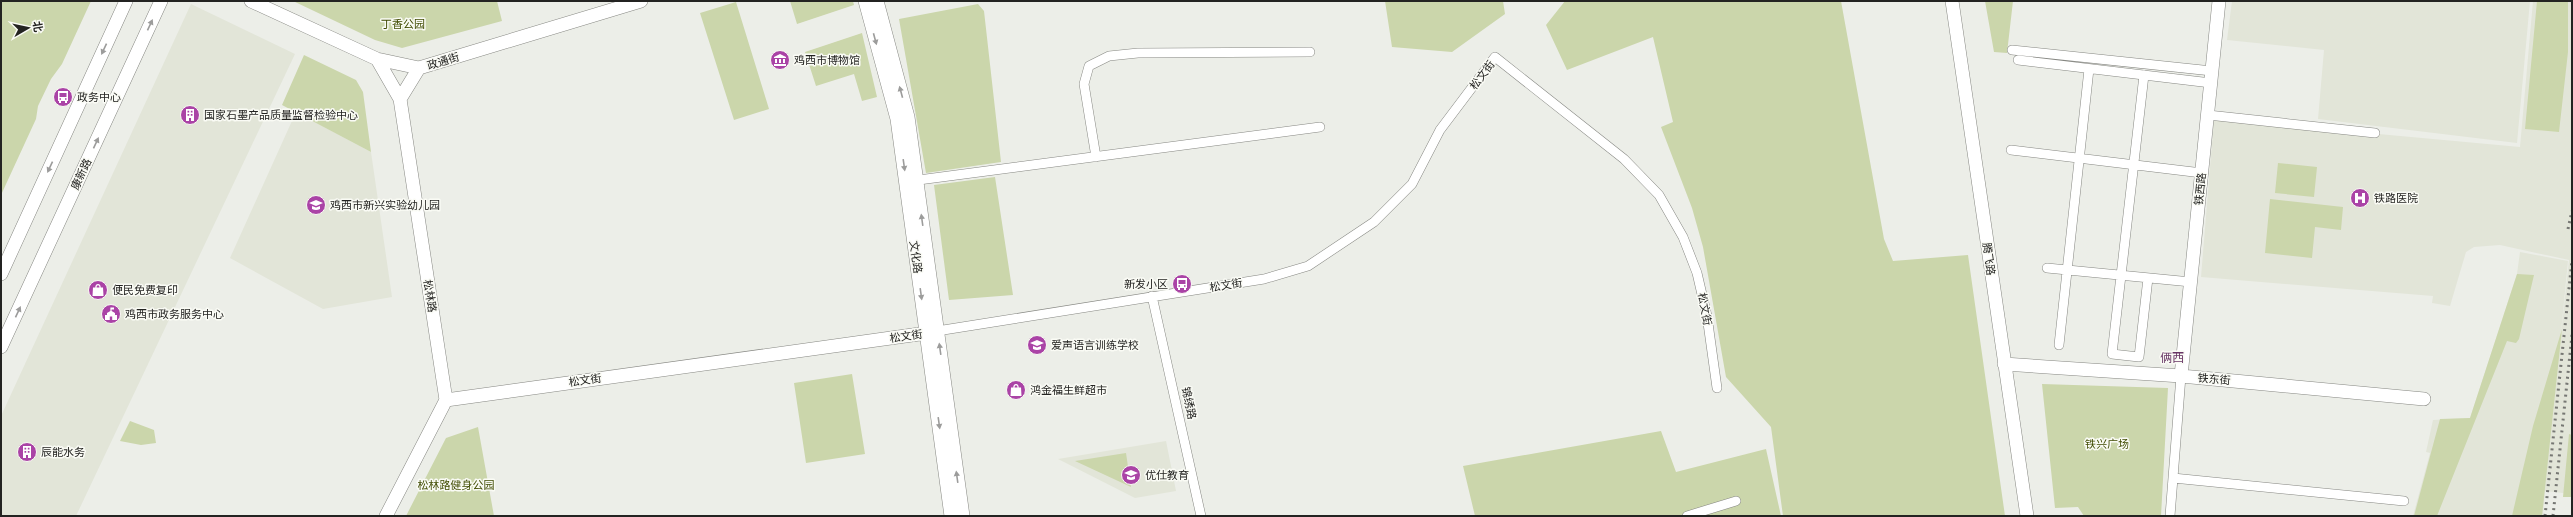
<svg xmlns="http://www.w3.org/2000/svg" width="2573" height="517" font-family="'Roboto Condensed','Noto Sans SC',sans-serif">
	<rect width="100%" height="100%" fill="#eceee8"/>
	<!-- built -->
	<path fill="#e2e5d8" d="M2232 1H2530L2517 143 2318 119 2324 50 2227 40Z
		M2533 1H2572V494L2545 491 2543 516H2413L2430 453 2426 452 2433 420 2470 418 2517 274 2520 252 2568 261 2559 353 2569 260 2500 245 2474 247 2466 252 2450 306 2432 303 2433 296 2201 277 2214 119 2520 147Z
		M191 4 295 54 76 516H1V416Z
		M296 112 371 152 392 297 323 309 230 258Z
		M1166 441 1176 491 1135 498 1058 459Z"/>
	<!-- green -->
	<path fill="#cbd6ab" d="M1 1H91L62 64 51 79 38 106 36 119 1 195Z
		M293 1H497L502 21 402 48 375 40Z
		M790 1H853L854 5 797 24Z
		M1385 1H1503L1505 14 1452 52 1392 47Z
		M1565 1H1841L1884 239 1893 261 1968 255 2005 516H1783L1771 427 1726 377 1703 247 1692 208 1661 127 1673 122 1653 37 1567 70 1546 25Z
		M1985 1H2013L2007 53 1994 52Z
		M2537 1H2568V52L2559 132 2525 129Z
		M736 2 769 109 734 120 700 13Z
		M978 4 984 11 1001 162 926 173 899 19Z
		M862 33 877 97 862 101 854 74 816 86 805 52Z
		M304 55 356 80 363 92 371 152 282 105Z
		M2278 163 2317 167 2314 197 2275 193Z
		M995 177 1013 295 949 300 934 185Z
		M2270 199 2343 207 2341 230 2315 227 2312 258 2265 253Z
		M2517 274 2534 275 2519 339 2516 343 2507 341 2437 516H2414L2440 419 2470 418Z
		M2562 329 2542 516H2512L2533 426Z
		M852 374 865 454 806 463 794 383Z
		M2042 384 2168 388 2161 516H2084L2078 507 2055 508Z
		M130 421 154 430 156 443 141 445 120 441Z
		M478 427 494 516H406L446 438Z
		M1661 431 1676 472 1766 449 1781 516H1475L1463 466Z
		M2569 434 2572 435V497H2563Z
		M1126 453 1131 487 1075 461Z"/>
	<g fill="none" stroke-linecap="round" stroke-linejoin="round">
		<defs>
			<path id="street" d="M2012 50 2212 71
				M2018 60 2211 83
				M2144 75 2112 354 2139 357 2148 278
				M2208 115 2375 133
				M2011 150 2202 173
				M1096 157 1084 84 1089 66 1109 56 1138 53 1310 52
				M911 181 1320 127
				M2047 268 2191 282
				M1152 296 1201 516
				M937 331 1264 279 1308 266 1374 222 1412 184 1440 130 1495 57 1624 159 1659 195 1683 237 1697 273 1707 316 1717 388
				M2059 345 2089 69
				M2173 478 2404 501
				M1687 516 1736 501
				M2170 516 2181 376"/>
			<path id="secondary" d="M251 1 377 59 419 68 641 1
				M865 1 897 119 951 516
				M877 1 908 117 963 516
				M1952 1 2027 516
				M377 59 400 99
				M1 274 126 1
				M1 347 161 1
				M2004 364 2181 376 2424 399
				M2181 376 2219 1
				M446 400 934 332
				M386 516 446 400 400 99 419 68"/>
		</defs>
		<!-- street casing -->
		<use href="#street" stroke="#868782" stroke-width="10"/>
		<!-- secondary casing -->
		<use href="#secondary" stroke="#868782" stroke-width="14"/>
		<!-- street -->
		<use href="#street" stroke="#fff" stroke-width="9"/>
		<!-- secondary -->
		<use href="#secondary" stroke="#fff" stroke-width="13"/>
		<!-- rail -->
		<path stroke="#767773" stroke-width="3" stroke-dasharray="2 4" stroke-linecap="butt" d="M2568 229 2572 211
			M2545 516 2572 260
			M2553 516 2572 335"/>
	</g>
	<!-- one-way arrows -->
	<defs><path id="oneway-solid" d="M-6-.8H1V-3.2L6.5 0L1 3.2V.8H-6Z"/></defs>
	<g fill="#9c9c9b">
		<use href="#oneway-solid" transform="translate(150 25) rotate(-65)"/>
		<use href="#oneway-solid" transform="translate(875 39) rotate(75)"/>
		<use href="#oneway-solid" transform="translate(104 49) rotate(115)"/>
		<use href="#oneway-solid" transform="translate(901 92) rotate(-105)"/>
		<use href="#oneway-solid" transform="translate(96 143) rotate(-65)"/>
		<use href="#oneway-solid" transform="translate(904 165) rotate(82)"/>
		<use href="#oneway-solid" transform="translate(50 167) rotate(115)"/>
		<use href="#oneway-solid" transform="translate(922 220) rotate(-98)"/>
		<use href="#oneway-solid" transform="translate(921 294) rotate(82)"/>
		<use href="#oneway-solid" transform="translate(18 312) rotate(-65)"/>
		<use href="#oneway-solid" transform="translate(940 349) rotate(-98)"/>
		<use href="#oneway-solid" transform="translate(939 423) rotate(82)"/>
		<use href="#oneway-solid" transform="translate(957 477) rotate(-98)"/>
	</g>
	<!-- icons -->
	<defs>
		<symbol id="museum-disc" viewBox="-11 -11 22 22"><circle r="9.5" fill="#aa43a6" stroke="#fafbf5"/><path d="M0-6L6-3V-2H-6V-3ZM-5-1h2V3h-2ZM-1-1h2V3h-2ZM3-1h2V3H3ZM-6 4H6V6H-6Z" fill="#fff"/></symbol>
		<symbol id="bus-disc" viewBox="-11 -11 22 22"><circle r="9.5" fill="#aa43a6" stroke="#fafbf5"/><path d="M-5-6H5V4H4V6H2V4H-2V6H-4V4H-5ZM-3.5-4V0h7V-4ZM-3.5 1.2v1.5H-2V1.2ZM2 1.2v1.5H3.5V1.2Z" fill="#fff"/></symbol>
		<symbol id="building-disc" viewBox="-11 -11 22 22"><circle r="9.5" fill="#aa43a6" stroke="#fafbf5"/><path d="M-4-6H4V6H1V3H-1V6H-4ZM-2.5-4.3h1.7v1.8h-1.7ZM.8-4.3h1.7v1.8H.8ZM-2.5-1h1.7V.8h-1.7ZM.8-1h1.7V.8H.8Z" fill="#fff"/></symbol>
		<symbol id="hospital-disc" viewBox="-11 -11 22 22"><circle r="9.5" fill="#aa43a6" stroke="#fafbf5"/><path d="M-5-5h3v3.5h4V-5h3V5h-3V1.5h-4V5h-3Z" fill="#fff"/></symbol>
		<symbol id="school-disc" viewBox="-11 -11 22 22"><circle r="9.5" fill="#aa43a6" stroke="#fafbf5"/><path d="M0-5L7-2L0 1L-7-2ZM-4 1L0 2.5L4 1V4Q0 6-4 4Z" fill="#fff"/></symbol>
		<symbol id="shop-disc" viewBox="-11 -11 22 22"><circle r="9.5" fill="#aa43a6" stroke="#fafbf5"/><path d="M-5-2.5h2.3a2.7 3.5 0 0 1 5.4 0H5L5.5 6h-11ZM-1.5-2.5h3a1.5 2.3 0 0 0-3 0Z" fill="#fff"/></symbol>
		<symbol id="civic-disc" viewBox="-11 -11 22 22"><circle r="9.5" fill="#aa43a6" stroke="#fafbf5"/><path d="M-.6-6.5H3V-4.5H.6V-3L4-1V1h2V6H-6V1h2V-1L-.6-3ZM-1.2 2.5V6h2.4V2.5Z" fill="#fff"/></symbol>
	</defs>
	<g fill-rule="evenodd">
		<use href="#museum-disc" x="769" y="49" width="22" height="22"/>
		<use href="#bus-disc" x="52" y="86" width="22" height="22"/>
		<use href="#building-disc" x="179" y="104" width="22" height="22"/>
		<use href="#hospital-disc" x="2349" y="187" width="22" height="22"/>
		<use href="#school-disc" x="305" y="194" width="22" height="22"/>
		<use href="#bus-disc" x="1171" y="273" width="22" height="22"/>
		<use href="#shop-disc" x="87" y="279" width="22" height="22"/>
		<use href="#civic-disc" x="100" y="303" width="22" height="22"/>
		<use href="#school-disc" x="1026" y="334" width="22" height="22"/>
		<use href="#shop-disc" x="1005" y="379" width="22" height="22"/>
		<use href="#building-disc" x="16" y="441" width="22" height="22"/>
		<use href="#school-disc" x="1120" y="464" width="22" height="22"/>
	</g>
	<g text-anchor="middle" stroke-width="3" stroke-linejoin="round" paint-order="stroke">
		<!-- park labels -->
		<g font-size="11" fill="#3f4b00" stroke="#fafbf5">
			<text x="403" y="28">丁香公园</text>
			<text x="2107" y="448">铁兴广场</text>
			<text x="456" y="489">松林路健身公园</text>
		</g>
		<!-- poi labels -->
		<g font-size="11" fill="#232321" stroke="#fafbf5" text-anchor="start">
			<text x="794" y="64">鸡西市博物馆</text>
			<text x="77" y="101">政务中心</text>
			<text x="204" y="119">国家石墨产品质量监督检验中心</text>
			<text x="2374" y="202">铁路医院</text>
			<text x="330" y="209">鸡西市新兴实验幼儿园</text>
			<text x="1168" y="288" text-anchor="end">新发小区</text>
			<text x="112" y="294">便民免费复印</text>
			<text x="125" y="318">鸡西市政务服务中心</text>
			<text x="1051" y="349">爱声语言训练学校</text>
			<text x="1030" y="394">鸿金福生鲜超市</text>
			<text x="41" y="456">辰能水务</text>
			<text x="1145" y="479">优仕教育</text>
		</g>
		<!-- street labels -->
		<g font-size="11" fill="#232321" stroke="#fafbf5">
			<text transform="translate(443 61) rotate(-17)" y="4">政通街</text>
			<text transform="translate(1482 75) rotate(-53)" y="4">松文街</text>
			<text transform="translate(81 174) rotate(-65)" y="4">康新路</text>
			<text transform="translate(2200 189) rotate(-84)" y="4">铁西路</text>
			<text transform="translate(916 257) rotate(82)" y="4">文化路</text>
			<text transform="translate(1989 259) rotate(82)" y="4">腾飞路</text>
			<text transform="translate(1226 285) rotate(-9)" y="4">松文街</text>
			<text transform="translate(430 296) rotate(81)" y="4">松林路</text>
			<text transform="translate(1705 309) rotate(79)" y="4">松文街</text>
			<text transform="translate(906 336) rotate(-8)" y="4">松文街</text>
			<text transform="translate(2214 379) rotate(5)" y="4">铁东街</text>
			<text transform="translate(585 380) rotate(-8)" y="4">松文街</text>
			<text transform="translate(1189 403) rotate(78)" y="4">锦绣路</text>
		</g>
		<!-- neighbourhood labels -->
		<g font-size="12" fill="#673464" stroke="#fafbf5">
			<text x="2172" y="362">俩西</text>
		</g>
	</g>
	<!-- border -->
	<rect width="2573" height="517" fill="none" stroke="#232321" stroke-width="4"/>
	<!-- north arrow -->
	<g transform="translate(28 28) rotate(81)" stroke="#fafbf5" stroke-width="3" paint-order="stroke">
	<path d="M0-3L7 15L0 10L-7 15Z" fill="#232321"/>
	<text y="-6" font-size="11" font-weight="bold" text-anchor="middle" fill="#232321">北</text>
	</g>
</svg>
